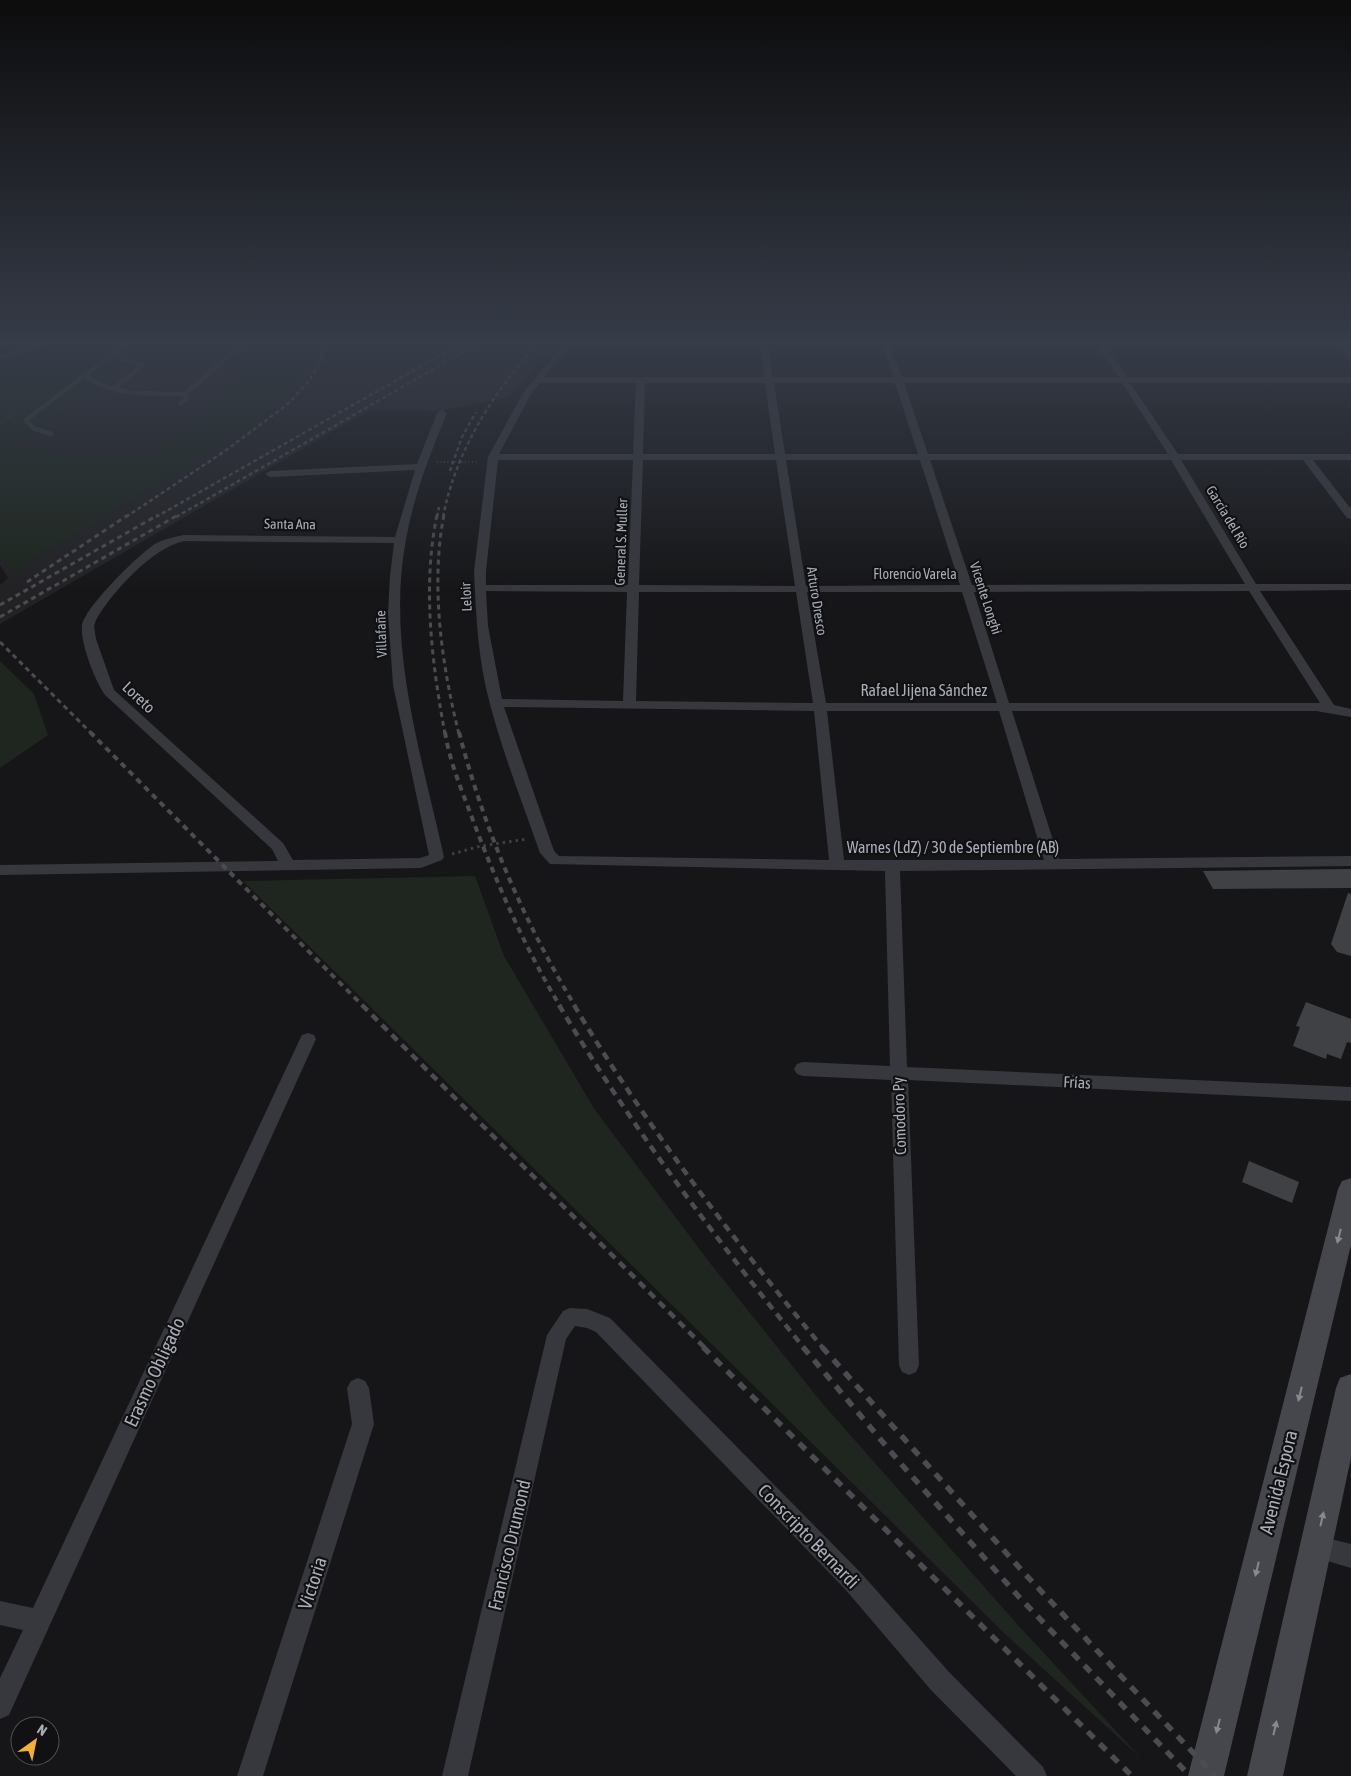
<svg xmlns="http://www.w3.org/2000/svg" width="1351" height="1776" font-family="'Asap Condensed',sans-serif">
	<rect width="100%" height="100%" fill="#161618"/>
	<!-- built -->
	<path fill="#222225" d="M98 343H555L508 398 439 411 370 410 0 624V585L8 578 0 565V379Z"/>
	<!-- green -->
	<path fill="#1e261f" d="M0 343H112L106 347 145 351 12 449 150 459 253 365 304 371C271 421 203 457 152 488 106 516 60 544 14 571L0 551Z
		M0 661 34 694 48 735 0 768Z
		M475 876 504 956 595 1110 710 1263 822 1403 1017 1624 1141 1758 1005 1634 243 881Z"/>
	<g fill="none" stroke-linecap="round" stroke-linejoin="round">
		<!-- stream -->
		<path stroke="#2c353c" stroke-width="4" d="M0 358 44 343"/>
	</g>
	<!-- building -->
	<path fill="#404145" d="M1351 869V888L1213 889 1203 871Z
		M1348 893 1351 894V956L1337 952 1331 944Z
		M1306 1002 1351 1019V1043L1347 1042 1341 1059 1327 1054 1326 1059 1293 1046 1300 1027 1296 1026Z
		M1249 1161 1299 1182 1292 1203 1242 1182Z"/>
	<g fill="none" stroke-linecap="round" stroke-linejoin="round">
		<!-- path-far1 -->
		<path stroke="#3d3f44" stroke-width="2" stroke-dasharray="1 2.5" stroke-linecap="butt" d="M0 345 8 343
			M0 423 18 410
			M437 462H478"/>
		<!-- path -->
		<path stroke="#3d3f44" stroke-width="3" stroke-dasharray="2.5 4" stroke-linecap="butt" d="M452 854 481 846 527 839"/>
		<!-- service -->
		<path stroke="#37383d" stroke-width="4.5" d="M85 375C110 397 154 393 185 394L244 343
			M115 388 142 365 123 360 114 353 127 343
			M181 403 187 398 185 394
			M51 434 33 428 26 420 114 353"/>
		<!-- minor -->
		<path fill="#37383d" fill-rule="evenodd" d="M564 343H572L544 377H764L760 343H768L773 377H893L882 343H890L902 377H1118L1096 343H1104L1127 377H1351V383H1130L1178 454H1351V460H1313L1351 509V519L1347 518 1303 460H1181L1256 584H1351V590L1260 591 1334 705 1351 709V717L1316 711H1012L1059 859 1351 856V866L900 871 907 1067 1351 1087V1101L908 1080 919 1365 916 1372 909 1375 902 1372 899 1365 891 1080 803 1076 797 1074 794 1069 797 1064 803 1062 890 1066 885 871 550 864 540 853C523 804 503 754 490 704 478 661 476 615 474 571L488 457 523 393ZM540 383H636L633 454H499L531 394ZM645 383H765L775 454H643ZM774 383H895L918 454H785ZM904 383H1122L1168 454H928ZM498 460H633L628 585H486V571ZM643 460H776L795 586 639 585ZM786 460H920L960 585 806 586ZM930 460H1171L1245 584 972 585ZM486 591 627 592 623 701 502 699 488 626ZM1249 591 1320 703H1009L974 592ZM639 592H796L813 703 636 701ZM807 592H962L997 703H826ZM504 707 814 711 829 860 559 856 554 851ZM827 711H999L1044 860H844Z
			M1333 343H1341L1351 352V360Z
			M442 410 447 413C430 454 414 495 406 539 386 646 421 753 444 857L442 860 421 868 0 875V865L278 861 272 849 105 695C95 681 80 643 82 626 84 608 139 554 155 544 164 539 174 537 184 535L395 537 415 470 270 477 265 474 270 471 417 464 437 413ZM184 541 394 543 390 576 388 613 393 685 429 855 420 858 293 860 283 843 114 690 96 639 94 626 96 620C112 592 152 548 184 541Z
			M308 1033 314 1035 316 1039 9 1715 0 1719V1678L23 1630 0 1625V1601L33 1608 300 1039 302 1035Z
			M570 1308 587 1309 610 1318 861 1573 949 1672 1043 1767 1047 1776H1016L931 1690 845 1589 596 1332 587 1328 575 1326 566 1339 468 1776H442L547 1335 563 1311Z
			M358 1378 365 1381 369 1388 374 1424 263 1776H237L352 1424 347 1388 351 1381Z
			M1315 1535 1351 1544V1568L1307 1555 1303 1547 1307 1539Z"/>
		<!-- secondary -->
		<path fill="#45474d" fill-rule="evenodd" d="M1351 1178V1245L1224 1776H1188L1338 1189 1342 1181Z
			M1351 1374V1458L1283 1776H1247L1336 1388 1340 1378Z"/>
		<!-- rail-far4 -->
		<path stroke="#4a4c52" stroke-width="2.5" stroke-dasharray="4 3" stroke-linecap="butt" d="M450 471 462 437 476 412
			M126 517 225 451 288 404 308 382 324 356 323 343
			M156 517 462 343
			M176 517 479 343
			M437 517 439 507
			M443 517C456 450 493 393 538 343"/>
		<!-- rail-far3 -->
		<path stroke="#4a4c52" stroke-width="3" stroke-dasharray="5 4" stroke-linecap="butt" d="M437 515C422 586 432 664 445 734
			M444 515C430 584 442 667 459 734
			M27 582 128 515
			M0 605 158 515
			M0 617 178 515
			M0 642 92 734"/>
		<!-- rail-far2 -->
		<path stroke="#4a4c52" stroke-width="4" stroke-dasharray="6 5" stroke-linecap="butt" d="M90 732 363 1006
			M445 732C450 764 463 793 474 823 498 886 525 948 560 1006
			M459 732C484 829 523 920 575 1006"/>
		<!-- rail-far1 -->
		<path stroke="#4a4c52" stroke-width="4.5" stroke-dasharray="8 6" stroke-linecap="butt" d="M362 1005 705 1348
			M559 1005C631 1126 715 1238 804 1348
			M574 1005C646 1126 733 1239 823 1348"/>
		<!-- rail -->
		<path stroke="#4a4c52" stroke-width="5.5" stroke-dasharray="9 8" stroke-linecap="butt" d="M703 1347 1132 1776
			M803 1347 902 1465 1019 1597 1190 1776
			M822 1347 1025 1574 1215 1776"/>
	</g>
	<!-- one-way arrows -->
	<defs><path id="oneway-solid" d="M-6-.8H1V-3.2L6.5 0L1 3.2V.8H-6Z" transform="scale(1.25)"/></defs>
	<g fill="#858993">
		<use href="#oneway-solid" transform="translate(1339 1236) rotate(104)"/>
		<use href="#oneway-solid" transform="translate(1300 1394) rotate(104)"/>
		<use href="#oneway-solid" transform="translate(1322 1519) rotate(-77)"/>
		<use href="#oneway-solid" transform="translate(1257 1569) rotate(104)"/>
		<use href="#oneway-solid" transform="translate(1218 1726) rotate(104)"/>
		<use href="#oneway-solid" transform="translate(1275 1728) rotate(-77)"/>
	</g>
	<!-- sky -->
	<linearGradient id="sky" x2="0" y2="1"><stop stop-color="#0c0c0d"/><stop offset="0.58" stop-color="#363c48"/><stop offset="1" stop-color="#363c48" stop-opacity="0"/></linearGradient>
	<rect width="1351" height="591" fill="url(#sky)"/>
	<g text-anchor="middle" stroke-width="4.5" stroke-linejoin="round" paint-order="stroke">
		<!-- far-street labels -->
		<g font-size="14" fill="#a8adb8" stroke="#111113">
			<text transform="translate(1228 517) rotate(59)" y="5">García del Río</text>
			<text transform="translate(290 524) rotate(1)" y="5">Santa Ana</text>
			<text transform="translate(621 542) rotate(-88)" y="5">General S. Muller</text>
			<text x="915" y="579">Florencio Varela</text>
			<text transform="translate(466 597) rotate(-93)" y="5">Leloir</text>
			<text transform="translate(986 598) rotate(72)" y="5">Vicente Longhi</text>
			<text transform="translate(817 601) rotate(81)" y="5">Arturo Dresco</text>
			<text transform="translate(381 634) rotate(-92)" y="5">Villafañe</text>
		</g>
		<!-- street labels -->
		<g font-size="16" fill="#a8adb8" stroke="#111113">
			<text x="924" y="696">Rafael Jijena Sánchez</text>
			<text transform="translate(139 697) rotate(43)" y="6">Loreto</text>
			<text x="953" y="853">Warnes (LdZ) / 30 de Septiembre (AB)</text>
			<text transform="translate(1077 1082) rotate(3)" y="6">Frías</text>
			<text transform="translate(899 1116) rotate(-92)" y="6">Comodoro Py</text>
		</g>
		<!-- near-street labels -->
		<g font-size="19" fill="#a8adb8" stroke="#111113">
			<text transform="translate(154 1372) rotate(-65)" y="7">Erasmo Obligado</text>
			<text transform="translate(1278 1482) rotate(-76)" y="7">Avenida Espora</text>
			<text transform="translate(809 1536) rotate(46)" y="7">Conscripto Bernardi</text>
			<text transform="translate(509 1545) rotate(-77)" y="7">Francisco Drumond</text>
			<text transform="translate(312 1583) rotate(-72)" y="7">Victoria</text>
		</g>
	</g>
	<!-- north arrow -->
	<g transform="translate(35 1741) rotate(33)"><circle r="24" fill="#111113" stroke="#4d4f55"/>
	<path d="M0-4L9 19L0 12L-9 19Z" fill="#f2b134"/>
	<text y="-8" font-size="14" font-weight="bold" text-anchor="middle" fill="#a8adb8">N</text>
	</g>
</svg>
